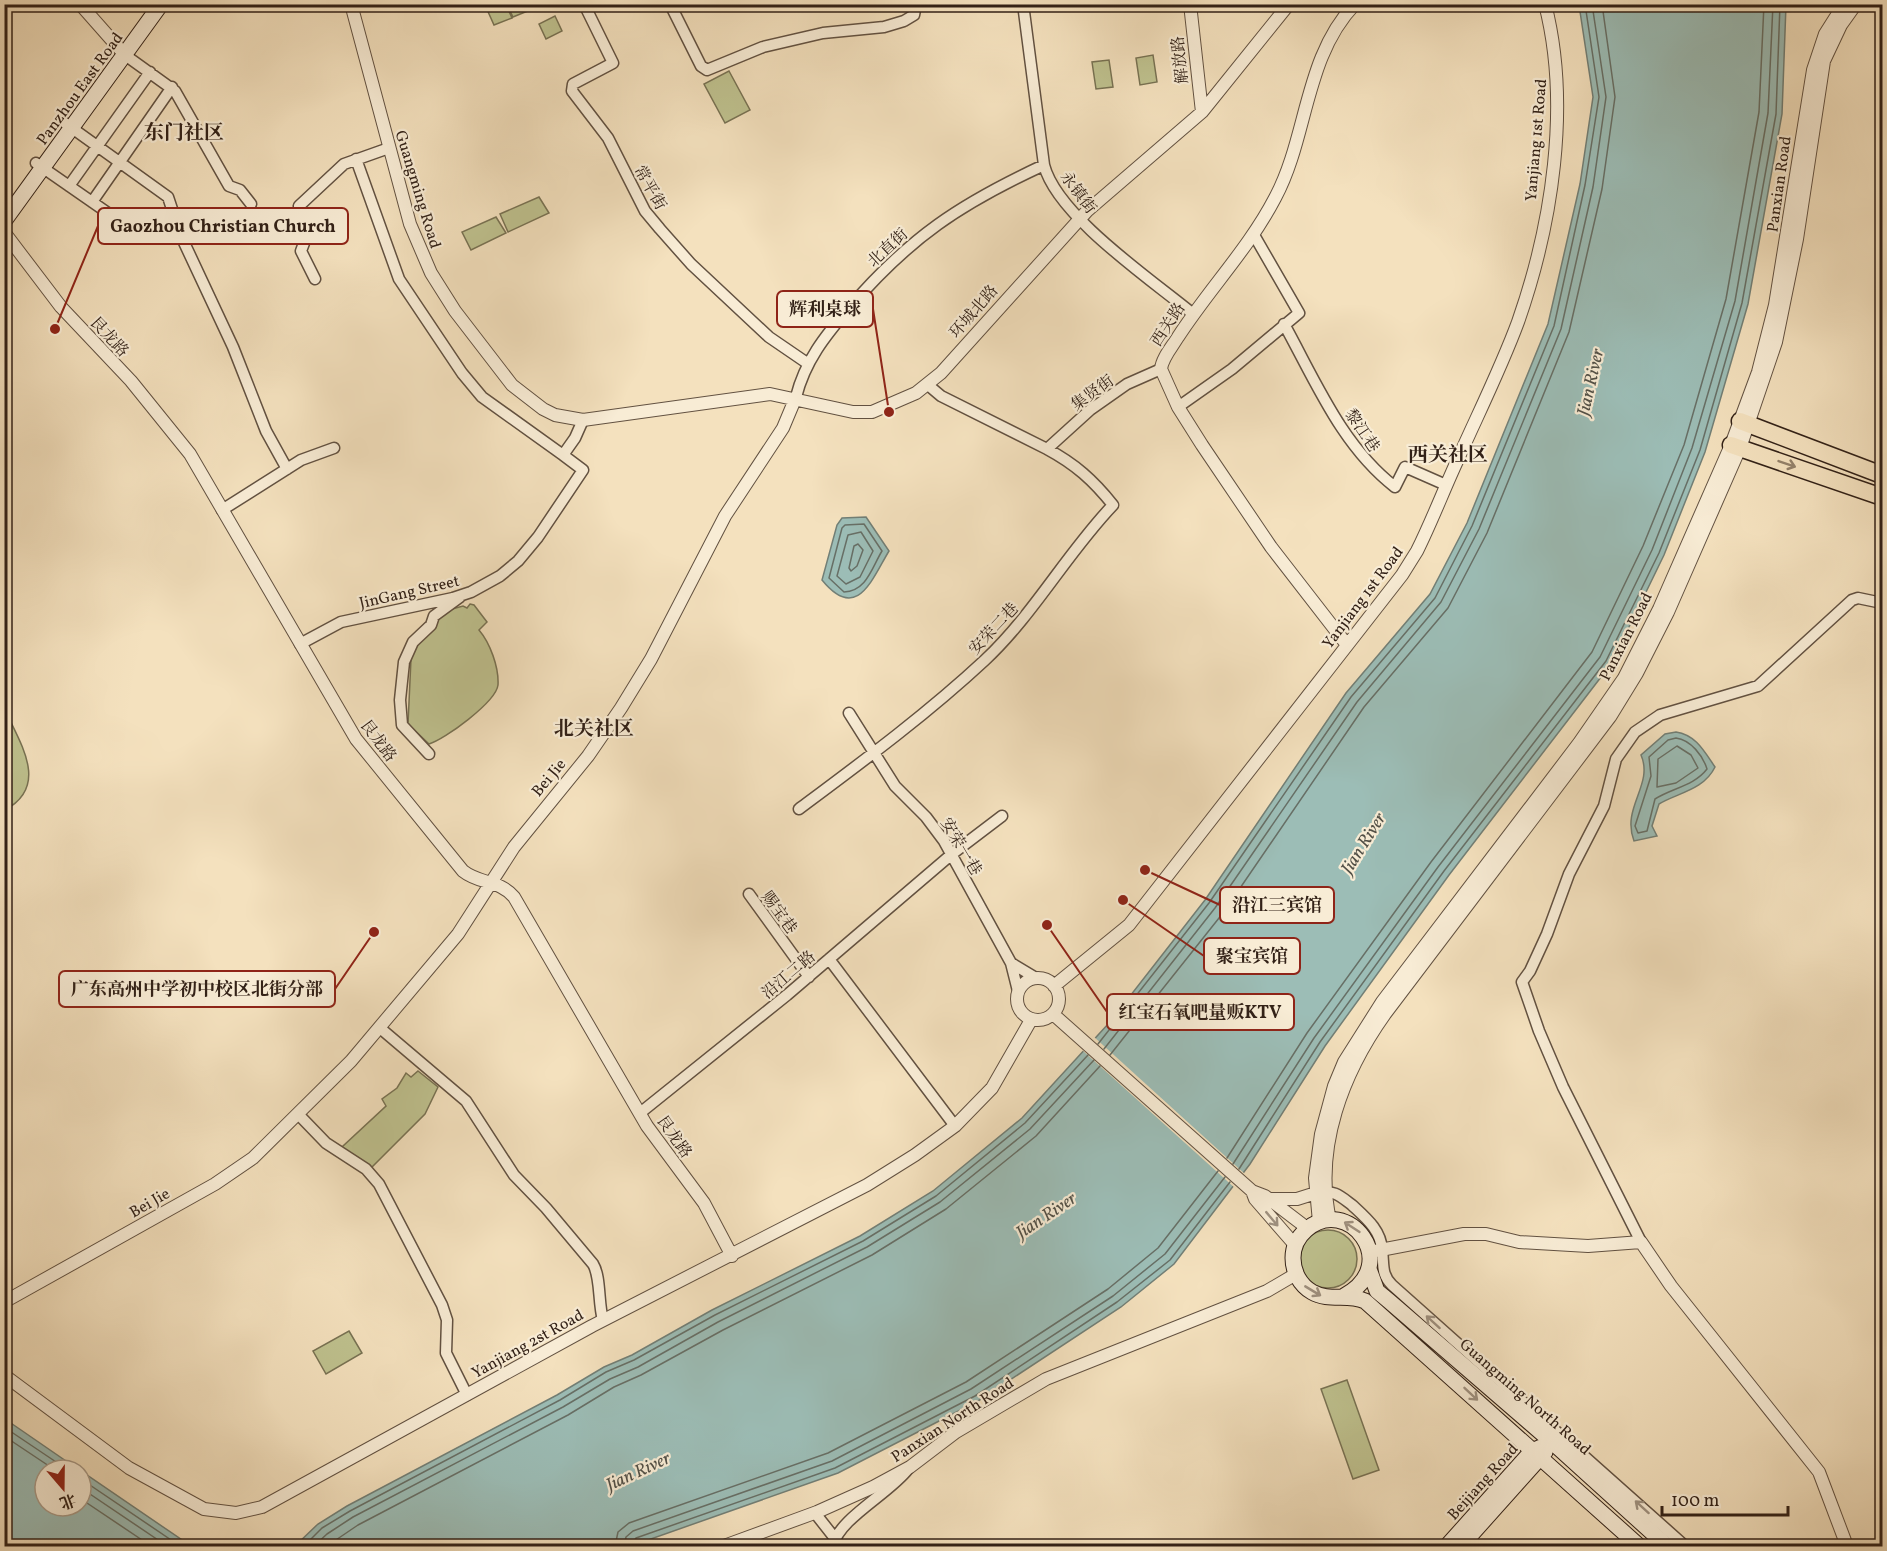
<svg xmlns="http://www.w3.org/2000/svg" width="1887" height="1551" font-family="Vollkorn,'Noto Serif SC',serif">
	<rect width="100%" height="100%" fill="#f4e1be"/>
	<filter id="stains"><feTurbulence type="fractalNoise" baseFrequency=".00333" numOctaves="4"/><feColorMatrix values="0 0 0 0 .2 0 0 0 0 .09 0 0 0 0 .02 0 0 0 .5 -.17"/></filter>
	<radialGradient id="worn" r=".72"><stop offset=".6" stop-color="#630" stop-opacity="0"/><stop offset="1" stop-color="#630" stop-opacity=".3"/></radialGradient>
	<!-- green -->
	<path fill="#bfc28f" stroke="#787253" stroke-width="1.5" d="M485 5H506L512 18 494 25Z
		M507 5H528L530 10 513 17Z
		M555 16 562 31 546 39 539 24Z
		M1153 55 1157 82 1140 85 1136 58Z
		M1109 60 1113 87 1096 89 1092 62Z
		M729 71 750 110 725 123 704 84Z
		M539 197 549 213 508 232 500 214Z
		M496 217 506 233 471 250 462 232Z
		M470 604 474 605 487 622 479 630C490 643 499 667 498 685 496 702 444 740 429 744L408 724 411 659 414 650 441 612 463 606 467 608Z
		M5 710C20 743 50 786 5 810Z
		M418 1071 438 1087 425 1114 371 1168 342 1147 386 1106 382 1099 397 1088 406 1073 411 1077Z
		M1299 1259a29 29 0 1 1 58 0a29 29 0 1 1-58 0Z
		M349 1331 362 1353 326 1374 313 1351Z
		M1347 1380 1379 1470 1353 1479 1321 1389Z"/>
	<!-- water -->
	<path fill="#9cbdb6" stroke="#727f76" stroke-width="1.5" d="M1579 5H1786L1782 114 1748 304 1705 452 1664 555 1611 664 1449 875 1325 1046 1250 1164 1174 1264 1121 1307 978 1401 838 1473 631 1546H295L318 1524 347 1506 557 1395 604 1367 632 1355 712 1310 860 1236 933 1191 1022 1118 1109 1023 1205 900 1346 693 1430 594 1467 523 1548 324 1580 184 1593 97Z
		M866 517 889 551C872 579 857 623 822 580L837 525 842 518Z
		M1676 732C1696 735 1704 751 1715 767 1704 790 1677 793 1659 804L1652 826 1657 836 1634 841C1621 807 1654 785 1641 755L1665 734Z
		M5 1419 79 1470H45V1506H81V1471L191 1546H5Z"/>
	<!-- pier -->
	<path fill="#f4e1be" d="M1093 1036 1246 1175 1236 1189 1081 1049Z"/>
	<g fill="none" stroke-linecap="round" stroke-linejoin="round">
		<!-- shore -->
		<path stroke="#676f66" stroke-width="1.5" d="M864 524 882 551C872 567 867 591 844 592L829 578 842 528 845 525Z
			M861 532 873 551 860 577 846 584 837 576 848 535Z
			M858 544 863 550 857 566 851 571 849 568 854 546Z
			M1676 738C1691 740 1703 756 1707 769 1694 786 1672 788 1655 799L1647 831 1638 833 1635 826 1651 776 1649 757 1668 740Z
			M1677 746 1691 755 1698 768 1676 783 1657 787 1658 759Z
			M1098 1044 1209 903 1351 697 1435 598 1472 526 1554 326 1585 185 1599 97 1585 4
			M1104 1049 1215 908 1357 702 1441 602 1479 529 1561 329 1593 187 1606 97 1592 4
			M1110 1055 1223 913 1364 707 1448 608 1487 533 1569 332 1602 189 1615 97 1602 4
			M1227 1158 1307 1033 1431 862 1592 652 1643 546 1684 445 1726 299 1759 112 1764 4
			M1233 1164 1314 1038 1438 867 1600 657 1652 550 1692 448 1735 301 1768 113 1773 4
			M1239 1169 1320 1042 1444 871 1606 661 1659 553 1700 450 1742 303 1776 114 1780 4
			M4 1427 68 1470
			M4 1436 55 1470
			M81 1479 180 1546
			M81 1488 167 1546
			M81 1499 151 1546
			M304 1546 322 1528 350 1511 560 1400 606 1372 634 1360 715 1315 863 1241 936 1196 1025 1123 1088 1055
			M314 1546 327 1534 353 1517 563 1407 610 1379 638 1367 718 1322 867 1247 940 1202 1030 1129 1094 1060
			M327 1546 358 1525 568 1415 614 1387 641 1375 723 1330 872 1255 946 1209 1036 1136 1100 1066
			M615 1546 618 1532 629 1523 828 1453 966 1382 1108 1289 1158 1248 1218 1171
			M624 1546 626 1537 633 1531 832 1461 971 1389 1113 1296 1165 1254 1225 1177
			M631 1546 636 1538 835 1468 975 1396 1117 1302 1170 1260 1230 1182"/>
		<defs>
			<path id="minor" d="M584 4 613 63 573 84 572 91 608 138 645 211 660 229 691 264 769 337 807 363
				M670 4 701 66 707 70 763 47 823 33 884 27 904 21 914 15 916 4
				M1023 4 1044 165C1057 216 1152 280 1193 314
				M125 55 175 91 229 186 240 190 251 204
				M65 123 168 197 181 236 233 347 266 431 287 469
				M356 159 399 279 462 373 482 397 563 455
				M36 163 131 229
				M69 186 150 72
				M92 202 172 87
				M315 279 301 251 309 230 299 206 344 164 389 148
				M1284 324C1316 382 1342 446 1395 487L1405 467 1446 485
				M928 385 941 396 1047 449 1090 410 1127 384 1161 369
				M796 397C805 361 825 336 849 308 910 237 960 204 1044 165
				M1178 407 1232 369 1299 313 1254 235
				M222 510 301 460 334 448
				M300 644 341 622 453 598 471 592 500 576 518 561 538 537 583 470 563 455 575 438 583 420
				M849 713 895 786 926 817 944 841 1011 963 1018 991
				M429 754 402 725 400 700 404 662 413 642 431 625 434 616 460 597
				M799 809C862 762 927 714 985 660 1034 614 1067 553 1113 505 1093 480 1075 464 1047 449
				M749 894 809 977
				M829 959 955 1126
				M1011 963 1036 978
				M380 1028 466 1101 514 1175 546 1208 593 1264C601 1277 598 1303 603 1320
				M640 1113 787 995 952 854 1002 816
				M298 1114 326 1143 366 1169 379 1184 442 1305 447 1320 446 1353 467 1395
				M1319 1193C1335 1190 1340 1196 1352 1205 1366 1218 1381 1230 1382 1250 1384 1265 1381 1274 1392 1285L1685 1546
				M1641 1242 1563 1087 1539 1031 1522 982 1530 971 1547 934 1569 874 1604 806 1616 759 1635 732 1660 715 1758 686 1852 600 1858 598 1882 603
				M815 1513 837 1541
				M833 1546C838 1519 890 1493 908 1469"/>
			<path id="tertiary" d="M80 4 125 55
				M351 4 410 224 431 273 455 311 512 385 543 409 555 415 583 420 770 394 853 412H872L916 393 941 373 1087 211 1202 112 1289 4
				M1190 4 1202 112
				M4 232 61 307 131 381 190 454 356 739 463 871C479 884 500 880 514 897L647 1126 704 1203 732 1256
				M1347 645 1271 547 1202 445 1178 407 1161 369C1162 358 1172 347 1178 337 1209 289 1249 248 1275 198 1308 137 1304 57 1355 4
				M1017 999a21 21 0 1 1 42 0a21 21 0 1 1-42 0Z
				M1054 986 1129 925 1402 575 1417 551C1432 521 1444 489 1458 459 1478 414 1501 368 1518 322 1552 225 1571 105 1545 4
				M1053 1014 1252 1191 1265 1196 1307 1228
				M1252 1191 1255 1199 1295 1245
				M1270 1199H1297L1316 1193
				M1330 1220C1314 1147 1343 1073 1385 1014L1610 717 1637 673 1668 612 1740 448 1776 342 1797 239 1824 61 1841 25 1856 4
				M1319 1222 1315 1178 1321 1134 1334 1086 1344 1062 1382 1002 1579 743 1624 678 1659 609 1731 445 1758 372 1775 305 1813 70 1825 34 1844 4
				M1370 1252 1464 1234H1486L1519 1242 1588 1246 1641 1242 1671 1286 1819 1472 1847 1546
				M4 1302 215 1184 253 1158 351 1061 458 934 514 847 588 756 621 708 651 659 725 516 783 428 796 397
				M4 1375 129 1468 204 1509 236 1513 262 1507 592 1326 867 1185 915 1155 955 1126 992 1088 1031 1020
				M724 1546 817 1512 873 1487 910 1467 956 1432 1046 1379 1267 1291 1296 1274"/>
			<path id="secondary" d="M4 221 161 4
				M1369 1269 1377 1291 1389 1301 1551 1441 1667 1546
				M1344 1296C1404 1264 1347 1193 1306 1230 1298 1237 1293 1247 1293 1258 1293 1272 1300 1285 1312 1292 1329 1302 1348 1293 1365 1301L1639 1546
				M1447 1546 1532 1451 1541 1447
				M1461 1546 1545 1452"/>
			<path id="primary" d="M1740 421 1882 475
				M1731 445 1882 497"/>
		</defs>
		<!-- minor casing -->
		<use href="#minor" stroke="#625141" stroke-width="13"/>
		<!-- tertiary casing -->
		<use href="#tertiary" stroke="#625141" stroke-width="14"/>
		<!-- secondary casing -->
		<use href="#secondary" stroke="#322117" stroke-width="17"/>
		<!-- primary casing -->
		<use href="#primary" stroke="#322117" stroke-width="19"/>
		<!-- minor -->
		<use href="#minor" stroke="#f8ecd5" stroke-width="10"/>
		<!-- tertiary -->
		<use href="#tertiary" stroke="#f8ecd5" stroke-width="12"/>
		<!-- secondary -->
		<use href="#secondary" stroke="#f8ecd5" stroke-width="15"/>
		<!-- primary -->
		<use href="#primary" stroke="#f4e1be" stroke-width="16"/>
	</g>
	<!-- one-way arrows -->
	<defs><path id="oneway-shaft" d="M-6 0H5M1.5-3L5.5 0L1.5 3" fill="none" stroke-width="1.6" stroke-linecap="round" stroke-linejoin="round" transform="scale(1.5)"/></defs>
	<use stroke="#93816a" href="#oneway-shaft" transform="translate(1787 464) rotate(19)"/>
	<g stroke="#9f9180">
		<use href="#oneway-shaft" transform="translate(1272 1219) rotate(50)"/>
		<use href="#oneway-shaft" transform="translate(1352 1227) rotate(-147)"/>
		<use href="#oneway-shaft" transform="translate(1313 1291) rotate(31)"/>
		<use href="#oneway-shaft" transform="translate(1433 1322) rotate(-138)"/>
		<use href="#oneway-shaft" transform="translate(1471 1394) rotate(43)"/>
		<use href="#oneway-shaft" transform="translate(1642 1507) rotate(-138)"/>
	</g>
	<g text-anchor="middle" stroke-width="4.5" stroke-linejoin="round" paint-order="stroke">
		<!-- street labels -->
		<g font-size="16" fill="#322117" stroke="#f8ecd5">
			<text transform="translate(1179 60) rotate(-96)" y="6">解放路</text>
			<text transform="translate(79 88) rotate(-54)" y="6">Panzhou East Road</text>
			<text transform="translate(1535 140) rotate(-85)" y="6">Yanjiang 1st Road</text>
			<text transform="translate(1778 184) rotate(-82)" y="6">Panxian Road</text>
			<text transform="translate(651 187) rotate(61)" y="6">常平街</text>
			<text transform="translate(419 189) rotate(73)" y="6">Guangming Road</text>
			<text transform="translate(1079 192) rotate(53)" y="6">永镇街</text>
			<text transform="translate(887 247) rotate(-43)" y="6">北直街</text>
			<text transform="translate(973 311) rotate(-49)" y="6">环城北路</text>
			<text transform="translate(1167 324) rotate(-57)" y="6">西关路</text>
			<text transform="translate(110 336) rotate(47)" y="6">艮龙路</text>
			<text transform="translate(1092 392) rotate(-36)" y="6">集贤街</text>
			<text transform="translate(1363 430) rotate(56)" y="6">黎江巷</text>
			<text transform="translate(409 591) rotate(-13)" y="6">JinGang Street</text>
			<text transform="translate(1362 597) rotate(-53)" y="6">Yanjiang 1st Road</text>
			<text transform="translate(993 628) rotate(-47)" y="6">安荣二巷</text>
			<text transform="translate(1625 636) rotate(-63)" y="6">Panxian Road</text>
			<text transform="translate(379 740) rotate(53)" y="6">艮龙路</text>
			<text transform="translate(548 777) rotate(-50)" y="6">Bei Jie</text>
			<text transform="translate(962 846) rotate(59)" y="6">安荣一巷</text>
			<text transform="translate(780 912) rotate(54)" y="6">赐宝巷</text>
			<text transform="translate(788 974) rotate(-40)" y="6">沿江二路</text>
			<text transform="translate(675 1136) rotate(55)" y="6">艮龙路</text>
			<text transform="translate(149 1202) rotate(-30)" y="6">Bei Jie</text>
			<text transform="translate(527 1343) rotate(-29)" y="6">Yanjiang 2st Road</text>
			<text transform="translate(1526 1396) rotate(41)" y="6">Guangming North Road</text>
			<text transform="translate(952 1419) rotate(-33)" y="6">Panxian North Road</text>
			<text transform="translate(1482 1481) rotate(-48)" y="6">Beijiang Road</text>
		</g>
		<!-- water labels -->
		<g font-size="18" font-style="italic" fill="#525047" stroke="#f8ecd5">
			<text transform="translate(1590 382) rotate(-77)" y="6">Jian River</text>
			<text transform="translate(1363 843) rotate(-58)" y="6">Jian River</text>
			<text transform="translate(1046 1215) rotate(-34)" y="6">Jian River</text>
			<text transform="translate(638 1471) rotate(-25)" y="6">Jian River</text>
		</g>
		<!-- quarter labels -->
		<g font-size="20" font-weight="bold" fill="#322117" stroke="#f8ecd5">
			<text x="184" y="139">东门社区</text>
			<text x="1448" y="461">西关社区</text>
			<text x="594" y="735">北关社区</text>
		</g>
	</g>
	<!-- callouts -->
	<path fill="none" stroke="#8f2418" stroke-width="2" d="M55 329L98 226M889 412L873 309M1145 870L1220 905M1123 900L1204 956M374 932L335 989M1047 925L1107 1012"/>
	<g fill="#8f2418" stroke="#f8ecd5" stroke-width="2">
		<circle cx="55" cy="329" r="6"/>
		<circle cx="889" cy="412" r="6"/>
		<circle cx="1145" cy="870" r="6"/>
		<circle cx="1123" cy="900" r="6"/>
		<circle cx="374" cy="932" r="6"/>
		<circle cx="1047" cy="925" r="6"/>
	</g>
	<g fill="#f8ecd5" stroke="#8f2418" stroke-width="2">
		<rect x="98" y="208" width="250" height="36" rx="6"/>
		<rect x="777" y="291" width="96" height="36" rx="6"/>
		<rect x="1220" y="887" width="114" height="36" rx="6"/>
		<rect x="1204" y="938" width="96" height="36" rx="6"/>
		<rect x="59" y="971" width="276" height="36" rx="6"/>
		<rect x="1107" y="994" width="187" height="36" rx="6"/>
	</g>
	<g font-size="18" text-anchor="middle" font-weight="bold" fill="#322117">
		<text x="223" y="232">Gaozhou Christian Church</text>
		<text x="825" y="315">辉利桌球</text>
		<text x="1277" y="911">沿江三宾馆</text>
		<text x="1252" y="962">聚宝宾馆</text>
		<text x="197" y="995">广东高州中学初中校区北街分部</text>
		<text x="1200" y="1018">红宝石氧吧量贩KTV</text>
	</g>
	<!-- margin -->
	<rect width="1887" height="1551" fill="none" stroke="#f4e1be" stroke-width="24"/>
	<rect x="6" y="6" width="1875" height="1539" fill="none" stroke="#322117" stroke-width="3"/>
	<rect x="12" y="12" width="1863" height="1527" fill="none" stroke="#322117" stroke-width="1.5"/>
	<!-- north arrow -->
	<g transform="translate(63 1488) rotate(160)"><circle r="28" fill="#f8ecd5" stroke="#a99b89" stroke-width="1.5"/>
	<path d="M0-4.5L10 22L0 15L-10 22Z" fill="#8f2418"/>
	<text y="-9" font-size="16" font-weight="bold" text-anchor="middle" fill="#322117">北</text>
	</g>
	<!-- scale -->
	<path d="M1662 1506v9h126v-9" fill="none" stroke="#322117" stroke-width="3"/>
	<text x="1671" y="1506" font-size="18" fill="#322117" stroke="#f8ecd5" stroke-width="4.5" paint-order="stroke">100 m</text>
	<rect width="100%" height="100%" filter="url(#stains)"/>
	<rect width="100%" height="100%" fill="url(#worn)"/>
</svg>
